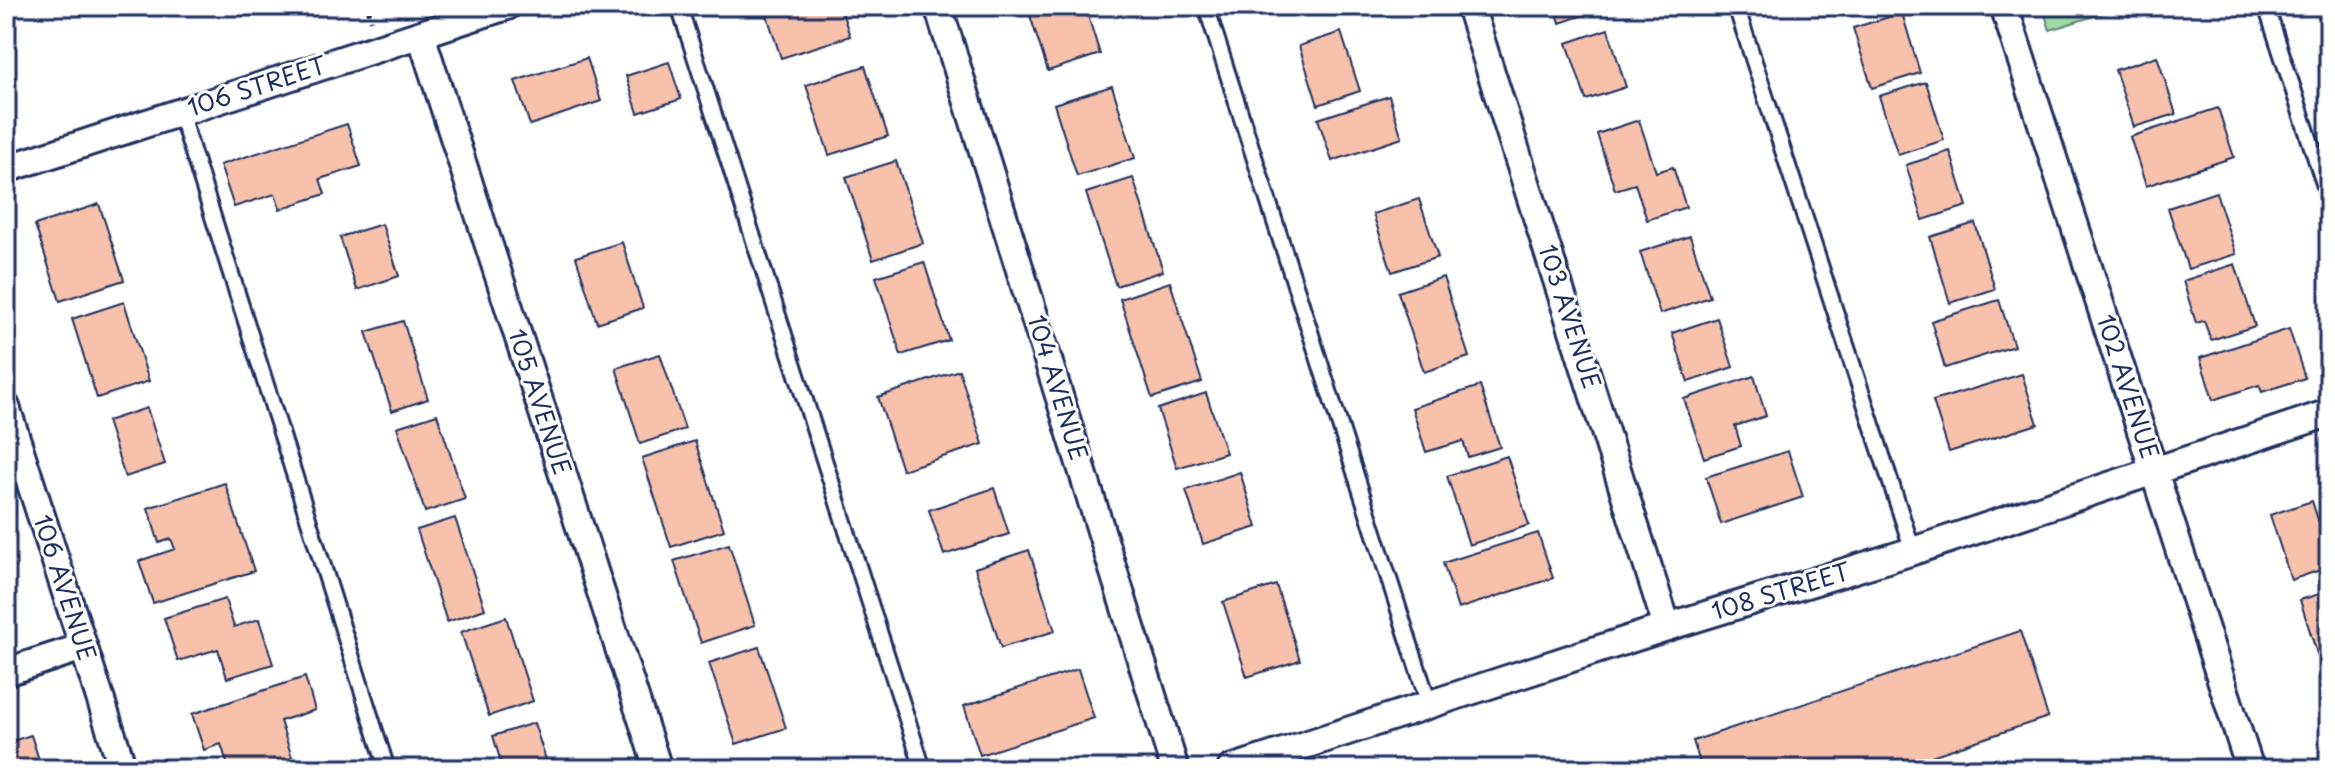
<svg xmlns="http://www.w3.org/2000/svg" width="2335" height="775" font-family="'Playpen Sans',sans-serif">
	<rect width="100%" height="100%" fill="#fff"/>
	<filter id="ink" filterUnits="userSpaceOnUse"><feTurbulence type="fractalNoise" baseFrequency=".0125" numOctaves="2"/><feDisplacementMap in="SourceGraphic" scale="16" xChannelSelector="R" yChannelSelector="G"/><feConvolveMatrix kernelMatrix="1 2 1 2 8 2 1 2 1" color-interpolation-filters="sRGB"/></filter>
	<g filter="url(#ink)">
		<!-- green -->
		<path fill="#a0dba1" stroke="#5e8580" stroke-width="2" d="M2042 6H2126L2050 30Z"/>
		<!-- building -->
		<path fill="#f8c1ac" stroke="#1b2f5e" stroke-width="2" d="M764 6H840L850 36 781 58Z
			M1027 6H1085L1100 54 1048 71Z
			M1555 6H1604L1605 8 1560 23Z
			M1902 13 1920 73 1872 88 1853 28Z
			M1608 29 1626 87 1586 100 1567 43Z
			M1341 32 1360 91 1318 105 1299 46Z
			M2157 56 2176 114 2134 127 2115 70Z
			M587 58 601 101 530 125 515 81Z
			M669 62 681 99 638 113 626 76Z
			M865 66 888 136 829 155 806 85Z
			M1926 82 1944 140 1898 155 1879 96Z
			M1112 86 1135 158 1077 176 1054 104Z
			M1389 96 1402 138 1332 161 1318 119Z
			M2218 108 2234 157 2146 186 2130 137Z
			M1639 120 1656 172 1673 167 1686 207 1647 220 1635 184 1615 190 1597 134Z
			M347 124 361 166 320 179 325 194 280 209 275 194 234 207 220 165Z
			M1950 151 1967 206 1923 220 1906 165Z
			M896 161 923 243 873 260 846 177Z
			M1133 178 1163 271 1116 286 1086 193Z
			M2216 192 2236 254 2188 269 2168 208Z
			M1419 199 1438 257 1392 272 1373 214Z
			M99 204 124 280 60 301 35 225Z
			M1975 223 1995 289 1950 303 1930 237Z
			M382 224 399 276 357 290 340 237Z
			M1690 236 1710 297 1660 314 1640 252Z
			M622 242 643 308 597 323 576 257Z
			M924 262 949 340 901 355 876 277Z
			M2235 264 2255 326 2211 340 2204 321 2196 323 2183 281Z
			M1443 277 1469 357 1424 372 1398 292Z
			M1170 282 1202 382 1152 398 1120 299Z
			M1999 300 2014 346 1945 368 1931 321Z
			M124 302 149 381 97 398 72 319Z
			M1717 318 1733 367 1688 382 1672 333Z
			M403 321 428 399 392 411 366 332Z
			M2289 329 2305 378 2262 392 2259 385 2213 400 2200 358Z
			M660 354 685 429 640 444 616 368Z
			M959 370 983 444 902 470 878 397Z
			M2022 374 2038 424 1949 452 1933 401Z
			M1754 376 1766 416 1735 426 1741 446 1704 458 1684 399Z
			M1480 386 1500 447 1468 457 1463 441 1426 452 1412 408Z
			M1206 393 1226 453 1177 468 1158 409Z
			M147 408 165 464 125 477 107 421Z
			M437 414 465 499 425 512 397 427Z
			M695 441 724 530 671 547 642 458Z
			M1788 451 1803 497 1721 524 1706 477Z
			M1507 456 1529 525 1469 545 1447 476Z
			M1240 472 1257 527 1203 544 1186 490Z
			M225 483 254 571 153 603 139 561 175 549 171 539 159 543 148 508Z
			M994 488 1009 534 944 555 929 510Z
			M2312 501 2329 554V567L2291 580 2270 515Z
			M455 518 485 609 447 622 417 530Z
			M1538 533 1553 578 1458 609 1443 563Z
			M729 544 755 625 701 643 674 561Z
			M1029 550 1055 631 1001 648 975 568Z
			M1276 585 1300 660 1247 677 1223 602Z
			M2329 591V660L2320 663 2300 600Z
			M225 599 234 627 259 619 273 664 227 678 218 649 178 661 164 618Z
			M506 617 533 701 489 716 461 632Z
			M2020 631 2048 717 1893 769H1702L1693 741Z
			M759 647 786 728 736 744 709 663Z
			M1078 669 1094 718 980 755 964 706Z
			M305 677 315 710 280 721 296 769H229L221 744 204 750 192 714Z
			M534 723 549 769H503L493 736Z
			M31 735 42 769H6V743Z
			M801 761 804 769H776Z"/>
		<g fill="none" stroke-linecap="round" stroke-linejoin="round">
			<defs>
				<path id="lane" d="M679 6 923 769
					M1206 6 1429 704
					M1736 6 1913 551
					M2266 6 2329 199
					M180 112 387 769"/>
				<path id="street" d="M938 6 1175 769
					M1470 6 1667 627
					M2004 6 2250 769
					M421 35 658 769
					M6 169 507 6
					M6 407 123 769
					M6 672 83 647
					M1231 769 1667 627 1913 551 2329 413"/>
			</defs>
			<!-- lane casing -->
			<use href="#lane" stroke="#1b2f5e" stroke-width="20"/>
			<!-- street casing -->
			<use href="#street" stroke="#1b2f5e" stroke-width="32"/>
			<!-- path -->
			<path stroke="#1b2f5e" stroke-width="5" stroke-dasharray="8 6" stroke-linecap="butt" d="M368 6 371 21"/>
			<!-- lane -->
			<use href="#lane" stroke="#fff" stroke-width="14"/>
			<!-- street -->
			<use href="#street" stroke="#fff" stroke-width="26"/>
		</g>
	</g>
	<g text-anchor="middle" stroke-width="6" stroke-linejoin="round" paint-order="stroke">
		<!-- street labels -->
		<g font-size="24" fill="#1b2f5e" stroke="#fff">
			<text transform="translate(257 87) rotate(-18)" y="8">106 STREET</text>
			<text transform="translate(1569 317) rotate(72)" y="8">103 AVENUE</text>
			<text transform="translate(2127 387) rotate(72)" y="8">102 AVENUE</text>
			<text transform="translate(1057 388) rotate(73)" y="8">104 AVENUE</text>
			<text transform="translate(539 402) rotate(72)" y="8">105 AVENUE</text>
			<text transform="translate(64 588) rotate(72)" y="8">106 AVENUE</text>
			<text transform="translate(1781 592) rotate(-17)" y="8">108 STREET</text>
		</g>
	</g>
	<!-- margin -->
	<rect width="2335" height="775" fill="none" stroke="#fff" stroke-width="32"/>
	<rect x="16" y="16" width="2303" height="743" fill="none" stroke="#1b2f5e" stroke-width="3" filter="url(#ink)"/>
</svg>
